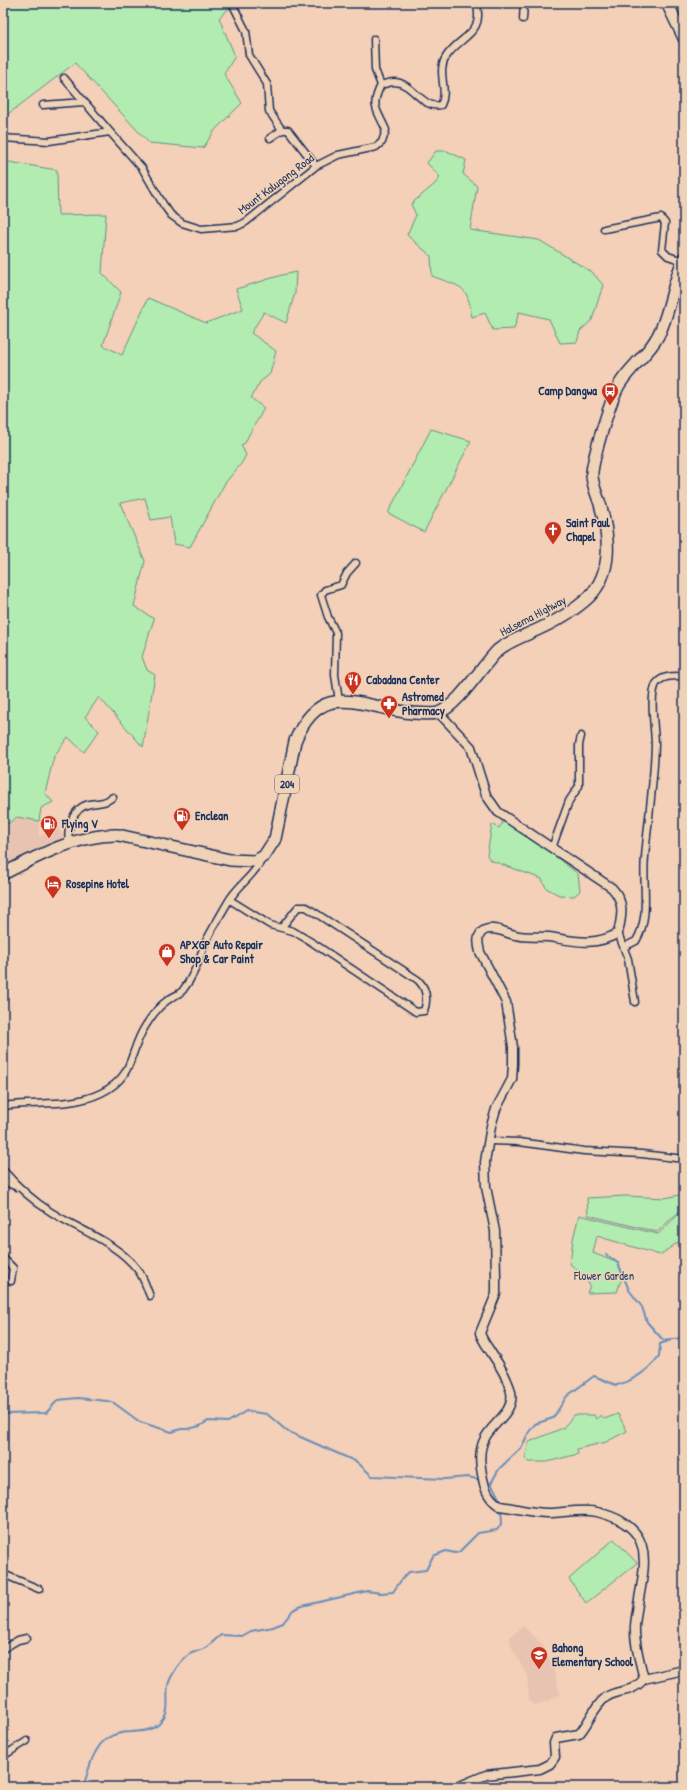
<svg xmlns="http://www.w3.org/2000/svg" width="687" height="1790" font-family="'Patrick Hand',sans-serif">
	<rect width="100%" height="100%" fill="#f3d0b7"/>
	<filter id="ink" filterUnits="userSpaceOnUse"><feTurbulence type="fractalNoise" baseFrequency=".025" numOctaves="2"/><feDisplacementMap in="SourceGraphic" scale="8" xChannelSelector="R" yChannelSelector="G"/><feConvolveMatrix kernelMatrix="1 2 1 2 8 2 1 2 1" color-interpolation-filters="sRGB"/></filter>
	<g filter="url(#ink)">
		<!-- built -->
		<path fill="#e9c3b1" d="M17 817 39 821V837L59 828 65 841 39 849 3 868V827Z
			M523 1626 543 1645 552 1664 560 1694 548 1701 534 1705 529 1700 527 1676 511 1646 510 1637Z"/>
		<!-- green -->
		<path fill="#b2ecb0" stroke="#668e87" d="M3 3H235L219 18 235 56 224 74 242 103 215 130 203 148 149 143 75 63 3 118Z
			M436 151H447L466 160 463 174 477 186 470 230 539 240 593 273 603 285 592 320 580 331 577 342 560 343 549 319 519 312 514 329 493 330 485 313 472 317C467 283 462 288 432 276L431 256 407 235 416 215 411 204 436 183 440 177 427 163Z
			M3 161 57 170 58 215 106 214 102 273 121 292 103 345 122 355 148 298 206 323 243 309 236 289 282 275 296 272 295 293 286 323 264 312 251 333 276 351 270 374 260 382 251 398 264 408C258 421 250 430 245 443L241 445 246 455 241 464 225 483 190 547 174 544 170 517 151 520 145 498 120 503 145 561 134 606 154 619 142 657 147 670 155 675 143 747 99 697 85 717 99 731 84 752 68 737 54 756 45 793 53 802 41 808 39 821 17 817 3 827Z
			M431 429 471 441 424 532 388 513Z
			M504 821 533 839 578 874 580 891 574 896 559 895 546 888 542 879 490 860 487 855 492 824 499 828Z
			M684 1194V1207L657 1232 588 1215 587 1198 626 1196 665 1198Z
			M684 1209V1238L660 1255 597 1236 593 1253 618 1263 623 1275 617 1292 587 1293 590 1286 585 1277 570 1264 573 1239 579 1215 658 1234Z
			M618 1414 627 1431 606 1442 577 1449 578 1454 547 1462H528L525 1458 529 1442 563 1428 574 1415H594L596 1419 601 1415 604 1419Z
			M614 1539 637 1563 586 1603 569 1579Z"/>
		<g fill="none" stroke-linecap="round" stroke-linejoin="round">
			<!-- stream -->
			<path stroke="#698ebb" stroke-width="2" d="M606 1255 618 1263 629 1290 642 1307 647 1322 663 1340 684 1338
				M3 1414 46 1413 58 1400 78 1398 107 1401 114 1403 140 1422 172 1432 181 1429H188L200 1426 208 1421 228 1422 246 1411 267 1414 287 1431 357 1462 372 1476 445 1479 468 1477 481 1480
				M491 1483 501 1502
				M491 1483 499 1469 521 1448 529 1432 535 1424 553 1418 567 1396 594 1376 616 1385C632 1382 649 1370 659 1356L660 1344 671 1340
				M83 1787C93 1758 95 1732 132 1732 141 1731 150 1731 158 1725 173 1711 165 1701 168 1685 171 1675 181 1659 190 1654 195 1651 200 1651 205 1648 211 1645 215 1639 221 1635L242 1636 251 1631 273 1627 283 1623 293 1610 302 1606 367 1591 381 1593 393 1592 402 1579 409 1572 426 1570 433 1556 446 1551 455 1553 459 1552 478 1533 497 1530 502 1523 501 1508"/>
			<defs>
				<path id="minor" d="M232 3 246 31 249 55 267 84 269 111 282 130
					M523 19 524 3
					M374 39 375 70 381 85
					M64 78 110 132
					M43 105 84 102
					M3 138 49 141 110 132 142 168 163 204 171 215 182 223 201 229 238 226 246 222 316 166 338 155 376 147 382 142 386 130C377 109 370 107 381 85 385 84 389 82 394 82 412 82 423 110 441 105 449 89 436 73 446 57 459 36 486 34 476 3
					M270 138 282 130H288L316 166
					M604 229 661 218 665 223 662 250 668 256 683 261
					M339 701 335 675 336 633 328 617 321 595 325 590 341 585 347 573 356 563
					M70 844C65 830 73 807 90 804 101 802 103 804 113 797
					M552 848 569 801 579 786V745L581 736
					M230 900 270 925 293 931 313 943 416 1012 424 1011C428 999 427 989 418 980L311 910 306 907H298L282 927
					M618 933 628 959 635 1002
					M624 947 636 941C651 917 642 884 645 857 648 820 654 782 655 745 655 729 649 698 656 684 662 675 675 676 684 676
					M3 1106C36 1101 70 1108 101 1093 136 1076 128 1052 146 1025 151 1017 160 1005 168 1000 173 996 179 995 183 990 195 975 199 958 206 941 213 928 221 914 228 902 237 886 254 876 262 859
					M489 1141 519 1142 584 1151 642 1154 684 1159
					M3 1170C16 1185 33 1201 51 1212 79 1230 116 1242 137 1269 144 1277 146 1287 150 1296
					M3 1181 17 1187
					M3 1258 13 1268 11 1281
					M3 1574 39 1589
					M3 1649 18 1640 27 1638
					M3 1756 27 1741"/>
				<path id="tertiary" d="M439 713 471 747 486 795 498 812 612 888C625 902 622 916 618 933 595 947 574 941 549 937 537 936 526 938 515 935 506 933 494 926 485 930 476 934 478 944 480 952L506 1002 513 1047V1064L512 1079 496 1109 491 1126 485 1162 486 1187 495 1231 496 1277V1294L480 1333C483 1342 488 1347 492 1354 499 1364 508 1380 511 1392 515 1412 493 1422 485 1438 478 1451 480 1465 483 1479 485 1491 490 1500 500 1506 516 1508 532 1513 548 1513 565 1513 581 1508 597 1512 667 1529 639 1577 635 1626 634 1643 640 1662 644 1679
					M644 1679 684 1670
					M457 1787 486 1775 540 1769 550 1764 555 1757 554 1743 556 1738 579 1734C589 1723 593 1708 605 1698 618 1688 630 1695 644 1679"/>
				<path id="trunk" d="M667 3 684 38
					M3 874C37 856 79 834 118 835L230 860 255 861 264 856 275 839 295 741C322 677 361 708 413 713 421 713 430 715 438 713 458 706 482 666 498 650 508 642 519 638 530 633 551 624 572 613 589 597 614 571 609 535 600 504 597 494 591 483 592 472 594 455 611 396 621 382 634 363 654 349 662 327 671 305 674 280 684 258"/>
			</defs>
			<!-- minor casing -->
			<use href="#minor" stroke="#1b2f5e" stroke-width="9"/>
			<!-- tertiary casing -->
			<use href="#tertiary" stroke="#1b2f5e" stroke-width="11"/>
			<!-- trunk casing -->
			<use href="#trunk" stroke="#1b2f5e" stroke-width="14"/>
			<!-- minor -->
			<use href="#minor" stroke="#f0d3b7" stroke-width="6"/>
			<!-- tertiary -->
			<use href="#tertiary" stroke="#f0d3b7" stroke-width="8"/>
			<!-- trunk -->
			<use href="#trunk" stroke="#f0d3b7" stroke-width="11"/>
		</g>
	</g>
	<!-- icons -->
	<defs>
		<symbol id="bus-pin" viewBox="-11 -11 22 30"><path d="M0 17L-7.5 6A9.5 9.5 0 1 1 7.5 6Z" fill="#c8321e" stroke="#f0d3b7"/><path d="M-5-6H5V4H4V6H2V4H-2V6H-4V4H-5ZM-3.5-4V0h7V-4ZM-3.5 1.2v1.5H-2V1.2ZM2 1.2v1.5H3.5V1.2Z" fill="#fff"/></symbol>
		<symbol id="church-pin" viewBox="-11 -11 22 30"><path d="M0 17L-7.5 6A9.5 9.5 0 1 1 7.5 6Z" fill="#c8321e" stroke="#f0d3b7"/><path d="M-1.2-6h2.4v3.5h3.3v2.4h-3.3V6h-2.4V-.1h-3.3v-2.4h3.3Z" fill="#fff"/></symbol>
		<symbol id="restaurant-pin" viewBox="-11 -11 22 30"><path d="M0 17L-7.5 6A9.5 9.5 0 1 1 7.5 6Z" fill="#c8321e" stroke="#f0d3b7"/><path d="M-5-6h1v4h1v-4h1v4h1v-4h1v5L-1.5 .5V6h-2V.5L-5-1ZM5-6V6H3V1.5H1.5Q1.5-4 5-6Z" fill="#fff"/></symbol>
		<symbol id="pharmacy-pin" viewBox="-11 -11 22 30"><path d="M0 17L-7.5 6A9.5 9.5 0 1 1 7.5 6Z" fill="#c8321e" stroke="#f0d3b7"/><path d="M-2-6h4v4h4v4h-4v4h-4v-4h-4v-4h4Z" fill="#fff"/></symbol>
		<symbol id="fuel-pin" viewBox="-11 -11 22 30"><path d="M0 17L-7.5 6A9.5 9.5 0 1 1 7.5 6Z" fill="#c8321e" stroke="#f0d3b7"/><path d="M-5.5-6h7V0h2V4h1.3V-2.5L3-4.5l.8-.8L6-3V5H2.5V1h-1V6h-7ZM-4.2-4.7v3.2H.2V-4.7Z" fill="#fff"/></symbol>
		<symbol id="hotel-pin" viewBox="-11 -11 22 30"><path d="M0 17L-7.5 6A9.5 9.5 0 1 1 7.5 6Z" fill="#c8321e" stroke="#f0d3b7"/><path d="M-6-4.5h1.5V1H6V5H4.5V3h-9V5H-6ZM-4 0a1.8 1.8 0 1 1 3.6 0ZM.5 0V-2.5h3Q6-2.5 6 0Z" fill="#fff"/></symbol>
		<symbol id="shop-pin" viewBox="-11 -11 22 30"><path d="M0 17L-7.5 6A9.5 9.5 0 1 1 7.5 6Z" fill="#c8321e" stroke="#f0d3b7"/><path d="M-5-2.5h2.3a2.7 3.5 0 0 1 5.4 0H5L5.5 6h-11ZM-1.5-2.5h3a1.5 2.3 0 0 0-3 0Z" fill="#fff"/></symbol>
		<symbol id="school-pin" viewBox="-11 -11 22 30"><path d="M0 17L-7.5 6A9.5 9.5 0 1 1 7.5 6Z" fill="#c8321e" stroke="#f0d3b7"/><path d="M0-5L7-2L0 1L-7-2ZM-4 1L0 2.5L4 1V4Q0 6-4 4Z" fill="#fff"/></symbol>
	</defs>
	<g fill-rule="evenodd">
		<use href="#bus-pin" x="600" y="381" width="20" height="27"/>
		<use href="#church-pin" x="543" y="520" width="20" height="27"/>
		<use href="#restaurant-pin" x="343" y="670" width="20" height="27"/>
		<use href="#pharmacy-pin" x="379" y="694" width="20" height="27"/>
		<use href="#fuel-pin" x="172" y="806" width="20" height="27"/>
		<use href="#fuel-pin" x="39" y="814" width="20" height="27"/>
		<use href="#hotel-pin" x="43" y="874" width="20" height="27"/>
		<use href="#shop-pin" x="157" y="942" width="20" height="27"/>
		<use href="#school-pin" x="529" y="1645" width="20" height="27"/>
	</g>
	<g text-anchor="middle" stroke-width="3" stroke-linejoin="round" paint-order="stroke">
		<!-- shield labels -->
		<rect fill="#f0d3b7" stroke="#5b6079" stroke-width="1" x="275" y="775" width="24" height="18" rx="3"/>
		<g font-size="11" font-weight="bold" fill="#1b2f5e">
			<text x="287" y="788">204</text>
		</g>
		<!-- street labels -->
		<g font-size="12" fill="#1b2f5e" stroke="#f0d3b7">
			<text transform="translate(276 184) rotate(-37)" y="4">Mount Kalugong Road</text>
			<text transform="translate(533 616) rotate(-28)" y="4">Halsema Highway</text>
		</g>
		<!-- poi labels -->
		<g font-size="12" font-weight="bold" fill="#1b2f5e" stroke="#f0d3b7" text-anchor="start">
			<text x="597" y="395" text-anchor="end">Camp Dangwa</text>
			<text x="566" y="527">Saint Paul<tspan x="566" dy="14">Chapel</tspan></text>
			<text x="366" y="684">Cabadana Center</text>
			<text x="402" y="701">Astromed<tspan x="402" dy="14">Pharmacy</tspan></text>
			<text x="195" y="820">Enclean</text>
			<text x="62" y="828">Flying V</text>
			<text x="66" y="888">Rosepine Hotel</text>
			<text x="180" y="949">APXGP Auto Repair<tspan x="180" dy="14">Shop &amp; Car Paint</tspan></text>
			<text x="552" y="1652">Bahong<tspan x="552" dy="14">Elementary School</tspan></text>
		</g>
		<!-- park labels -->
		<g font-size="12" fill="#2a4266" stroke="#f0d3b7">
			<text x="604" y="1280">Flower Garden</text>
		</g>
	</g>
	<!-- margin -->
	<rect width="687" height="1790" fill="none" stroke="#f0d3b7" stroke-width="16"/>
	<rect x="8" y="8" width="671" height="1774" fill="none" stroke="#1b2f5e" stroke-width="1.5" filter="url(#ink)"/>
</svg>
